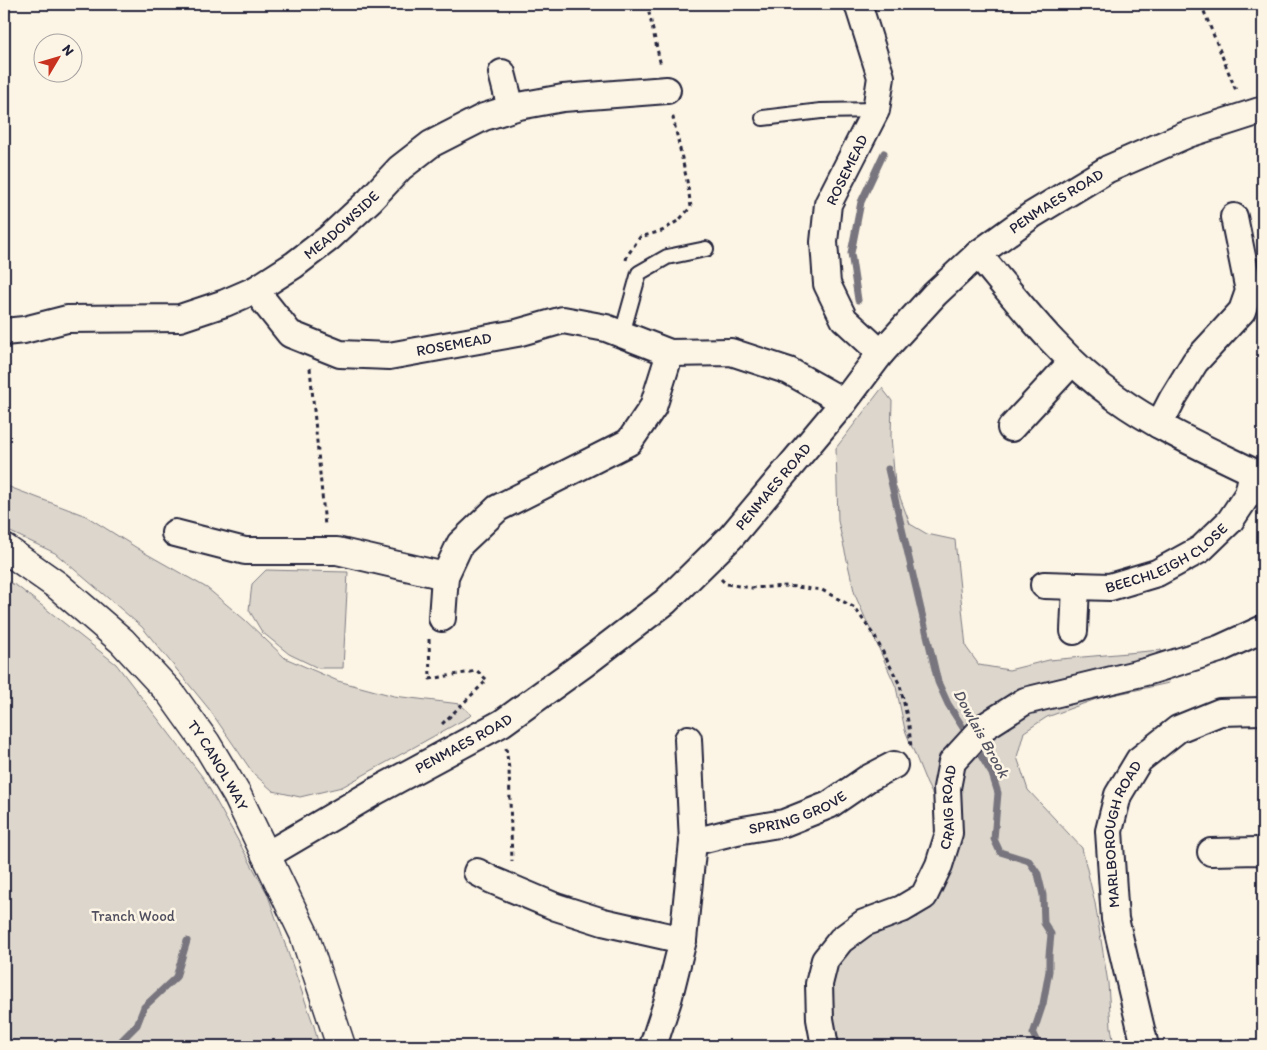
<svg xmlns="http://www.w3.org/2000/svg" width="1267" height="1050" font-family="Itim,sans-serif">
	<rect width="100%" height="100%" fill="#fcf5e5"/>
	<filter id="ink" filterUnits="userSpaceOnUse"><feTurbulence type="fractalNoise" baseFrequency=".02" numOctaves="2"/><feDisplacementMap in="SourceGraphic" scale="10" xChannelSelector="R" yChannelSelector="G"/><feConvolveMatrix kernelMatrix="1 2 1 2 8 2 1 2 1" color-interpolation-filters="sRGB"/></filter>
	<g filter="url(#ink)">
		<!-- green -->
		<path fill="#dcd6cc" stroke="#7f7c84" d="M882 388 892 401 891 436 895 484 910 524 927 534 955 540 966 647 979 665 1009 670 1049 660 1161 650 1169 683 1099 698 1047 717 1024 732 1017 757 1028 790 1082 848 1095 903 1108 983 1111 1027 1114 1046H834L832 1013V976L846 952 872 933 918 917 943 886 939 807 927 784 905 730 896 687 855 595 838 521 836 448Z
			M4 485 86 516 145 553 207 588 245 620 285 658 338 681 394 696 460 704 472 715 342 787 300 797 273 791 253 773 209 709 142 627 55 553 4 529Z
			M266 570 348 572 343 668H318L289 654 262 632 249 610 252 584Z
			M4 580 17 586 116 664 204 779 267 893 314 1026 319 1046H4Z"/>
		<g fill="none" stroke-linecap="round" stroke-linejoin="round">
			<!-- stream -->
			<path stroke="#78757e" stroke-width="7" d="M858 300 851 253 861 202 884 153
				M888 469 938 682 948 704 969 737
				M975 746 992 774 998 793 994 839 1000 852 1029 861 1038 874 1043 895 1044 923 1051 934 1049 955V971L1043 1004 1033 1034 1039 1046
				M116 1046 137 1025 144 1007 176 977 187 941"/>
			<defs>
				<path id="service" d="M763 118 821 111 876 110
					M622 334 639 273 667 257 706 249"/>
				<g id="minor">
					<path d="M858 4 881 77 876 110 828 204 824 242 827 284 844 319 881 353"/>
					<path d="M502 73 511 108"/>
					<path d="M978 254C1020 304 1061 359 1115 397 1158 428 1206 449 1253 472L1263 474"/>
					<path id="s1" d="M255 290 290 334 340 354 389 356 517 333 563 320 606 328 670 353 731 352 789 371 844 402"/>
					<path id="s2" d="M4 332 24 330 67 319 180 318 225 303 255 290 294 265 329 238 370 200 400 168 431 144 484 117 519 106 563 98 667 90"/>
					<path d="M1159 425 1173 398 1195 362 1242 311 1249 291 1234 217"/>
					<path d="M1011 428 1072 362"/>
					<path d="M175 533 245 551H337L445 576"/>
					<path id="s3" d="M1044 585 1110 587 1157 573 1201 549 1230 521 1248 494 1253 472"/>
					<path d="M442 618 445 576 460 544 498 508 629 442 653 407 670 353"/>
					<path d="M1074 631 1076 586"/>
					<path id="s4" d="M693 842 737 831 784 823 829 805 867 779 894 765"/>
					<path d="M1211 852 1259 851 1263 853"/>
					<path id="s5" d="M267 855 376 791 502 723 584 664 665 602 731 537 844 402 881 353 935 294 978 254 1032 215 1108 169 1188 134 1263 110"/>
					<path d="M477 872 492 880 556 907 603 922 683 940"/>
					<path d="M653 1046 668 1000 683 940 693 842 688 739"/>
					<path id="s6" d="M825 1046 820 1019 819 984 825 960 841 940 864 923 902 909 924 896 939 865 949 833 947 788 952 762 984 727 1025 701 1149 671 1219 649 1263 629"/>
					<path id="s7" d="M1145 1046 1115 919 1109 831 1118 795 1139 760 1178 729 1220 712 1263 711"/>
				</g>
				<g id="tertiary">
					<path id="s8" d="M4 548 58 586 122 641 171 694 206 743 237 795 304 934 341 1046"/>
				</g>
			</defs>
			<!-- service casing -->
			<use href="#service" stroke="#22223b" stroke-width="18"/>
			<!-- minor casing -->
			<use href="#minor" stroke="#22223b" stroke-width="30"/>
			<!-- tertiary casing -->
			<use href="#tertiary" stroke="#22223b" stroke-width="31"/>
			<!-- path -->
			<path stroke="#22223b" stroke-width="3" stroke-dasharray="4 4" stroke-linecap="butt" d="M647 4 661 66
				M1201 4 1237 93
				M626 260 627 256 640 237 662 231 679 220 691 207 687 181 672 113
				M310 368 325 526
				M721 579 726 584 752 588 787 586 822 590 855 608 875 637 900 685 909 726 911 748
				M429 639 430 679 477 671 487 680 441 725 442 727
				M506 748 509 769 512 861"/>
			<!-- service -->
			<use href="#service" stroke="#fcf5e5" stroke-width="14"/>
			<!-- minor -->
			<use href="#minor" stroke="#fcf5e5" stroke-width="26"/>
			<!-- tertiary -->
			<use href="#tertiary" stroke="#fcf5e5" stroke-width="28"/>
		</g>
	</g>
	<g text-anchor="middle" stroke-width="5" stroke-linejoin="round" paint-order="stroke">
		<!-- street labels -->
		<g font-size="15" fill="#22223b" stroke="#fcf5e5">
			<text transform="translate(847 170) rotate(-64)" y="5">ROSEMEAD</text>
			<text dy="5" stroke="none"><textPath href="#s5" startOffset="1036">PENMAES ROAD</textPath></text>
			<text dy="5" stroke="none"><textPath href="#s2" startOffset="366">MEADOWSIDE</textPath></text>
			<text dy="5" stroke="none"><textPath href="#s1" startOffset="225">ROSEMEAD</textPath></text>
			<text dy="5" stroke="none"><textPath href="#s5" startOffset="631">PENMAES ROAD</textPath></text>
			<text dy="5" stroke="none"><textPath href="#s3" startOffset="130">BEECHLEIGH CLOSE</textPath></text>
			<text dy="5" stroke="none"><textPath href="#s5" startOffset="226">PENMAES ROAD</textPath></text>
			<text dy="5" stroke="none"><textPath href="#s8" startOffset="308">TY CANOL WAY</textPath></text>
			<text dy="5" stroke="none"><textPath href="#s6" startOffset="301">CRAIG ROAD</textPath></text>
			<text dy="5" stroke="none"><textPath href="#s4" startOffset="109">SPRING GROVE</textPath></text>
			<text dy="5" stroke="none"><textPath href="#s7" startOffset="218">MARLBOROUGH ROAD</textPath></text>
		</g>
		<!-- park labels -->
		<g font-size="15" fill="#504f5f" stroke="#fcf5e5">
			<text x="133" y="921">Tranch Wood</text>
		</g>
		<!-- water labels -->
		<g font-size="16" font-style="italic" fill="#545362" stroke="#fcf5e5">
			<text transform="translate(982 733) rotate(61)" y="6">Dowlais Brook</text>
		</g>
	</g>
	<!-- margin -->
	<rect width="1267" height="1050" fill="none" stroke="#fcf5e5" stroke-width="20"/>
	<rect x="10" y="10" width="1247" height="1030" fill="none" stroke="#22223b" stroke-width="2" filter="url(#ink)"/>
	<!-- north arrow -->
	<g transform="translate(58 58) rotate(52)"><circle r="24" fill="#fcf5e5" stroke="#a5a1a1"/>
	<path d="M0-4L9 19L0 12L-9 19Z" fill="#c8321e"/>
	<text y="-8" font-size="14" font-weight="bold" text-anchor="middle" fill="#22223b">N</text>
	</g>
</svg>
